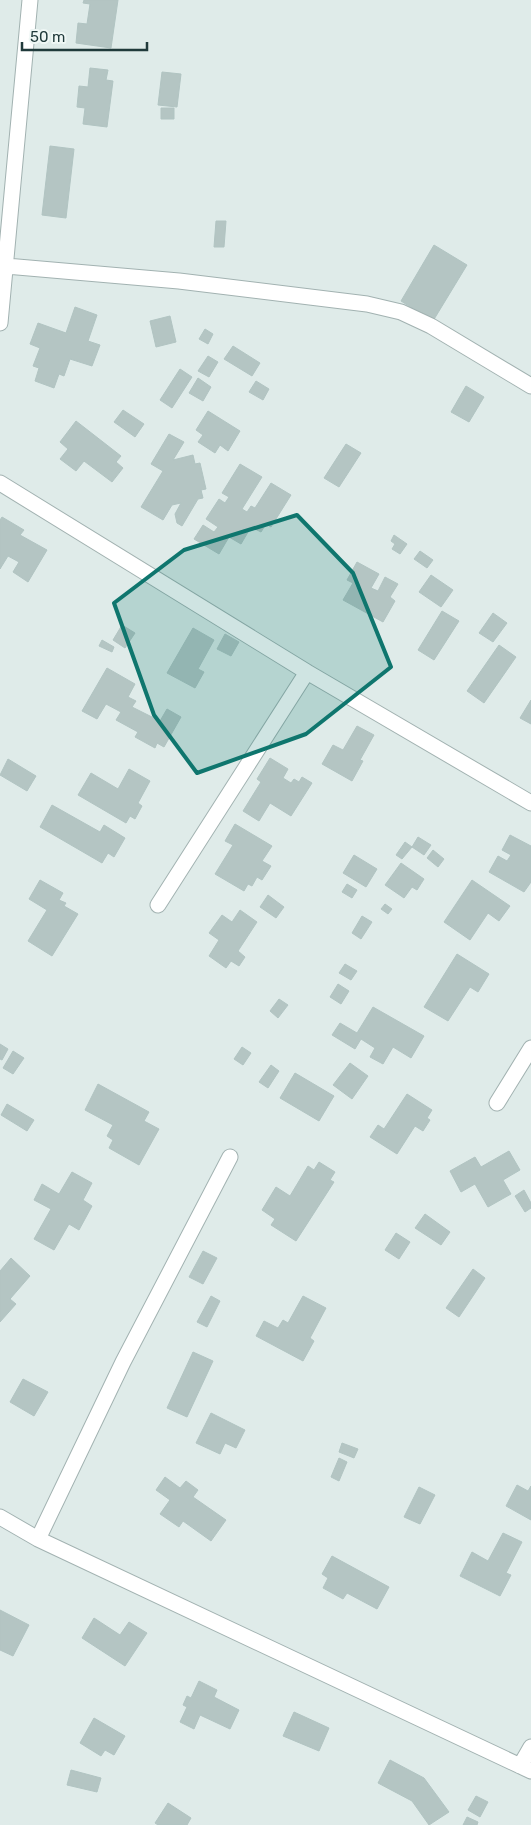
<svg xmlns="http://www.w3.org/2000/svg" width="531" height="1825" font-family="Rubik,sans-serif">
	<rect width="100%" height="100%" fill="#dfebe9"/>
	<!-- building -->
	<path fill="#b4c5c3" stroke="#b1c4c2" d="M84 0H118L111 48 76 43 78 23 87 24 90 4 83 3Z
		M90 68 108 70 106 80 113 81 107 127 83 124 85 108 77 107 79 86 88 87Z
		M162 72 181 74 177 107 158 105Z
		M161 108H174V119H161Z
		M50 146 74 149 66 218 42 215Z
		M216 221H226L224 247H214Z
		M434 245 467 265 433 321 401 301Z
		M75 307 97 315 88 341 100 345 92 366 70 359 64 376 59 374 54 388 35 381 39 368 33 366 40 348 30 344 38 323 66 333Z
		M170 316 176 342 156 347 150 321Z
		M205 329 213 334 208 344 199 339Z
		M233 346 260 363 252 376 224 359Z
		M208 356 218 362 209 377 198 371Z
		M180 369 192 377 172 408 160 400Z
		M198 378 211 387 203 401 189 393Z
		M256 381 269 389 263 400 249 392Z
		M466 386 484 397 469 422 451 412Z
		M123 410 144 424 135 437 114 422Z
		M208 411 240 431 228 451 220 445 215 453 198 442 203 435 196 430Z
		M76 421 121 456 116 462 123 468 112 482 84 461 76 471 60 459 68 449 60 442Z
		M169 434 184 442 173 460 193 455 195 464 200 463 206 489 201 490 203 498 198 499 182 526 177 523 175 514 181 503 172 505 163 520 141 507 163 471 151 464Z
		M346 444 361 453 339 487 324 478Z
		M240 464 262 477 242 509 247 512 251 506 255 508 271 483 291 495 271 527 266 524 261 532 251 527 241 544 229 537 219 554 194 539 203 525 214 532 218 527 206 519 219 499 225 503 229 497 222 493Z
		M2 517 24 530 20 535 47 550 28 582 13 572 19 562 8 556 0 569V520Z
		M394 535 407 544 400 554 392 549 395 544 391 541Z
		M420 551 433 560 427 568 414 559Z
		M357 562 379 574 371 588 378 591 385 577 398 584 390 597 395 601 383 622 343 600 353 583 347 580Z
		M431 575 453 590 441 607 419 592Z
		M442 611 459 621 434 660 418 650Z
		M493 613 507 623 493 642 479 633Z
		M122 625 135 633 125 648 113 640Z
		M193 628 214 640 198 669 204 672 195 688 167 673Z
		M225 634 239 642 231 656 217 649Z
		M102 640 114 647 112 652 99 646Z
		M499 645 516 657 484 703 467 691Z
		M107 668 135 684 128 697 136 701 132 707 160 721 167 709 181 717 164 747 157 743 155 748 135 737 138 732 116 720 121 712 106 704 97 719 82 711Z
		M531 700V724L520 718Z
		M357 726 374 735 360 760 363 761 352 781 322 764 333 745 343 750Z
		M270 758 288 769 283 778 291 783 294 779 299 782 302 777 312 783 291 816 270 803 259 821 243 811 261 782 257 779Z
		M8 759 36 776 27 791 0 775Z
		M129 769 150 781 138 803 142 806 135 819 130 816 126 823 78 795 91 773 118 789Z
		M52 805 100 832 104 825 125 838 114 857 108 853 102 863 40 827Z
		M235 824 272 846 262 861 271 866 262 880 257 877 252 886 248 884 244 891 215 874 233 845 225 841Z
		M510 835 531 846V882L524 892 489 872 498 856 507 861 511 855 502 850Z
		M418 837 431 845 424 855 412 847Z
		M405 842 412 847 402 859 396 855Z
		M433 850 444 859 438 867 427 858Z
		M354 855 377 869 366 887 343 873Z
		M401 863 424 879 417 890 412 887 404 898 385 885Z
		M40 880 63 893 59 900 66 903 64 906 78 914 52 956 28 941 47 910 29 899Z
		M472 880 510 906 499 921 488 913 470 940 444 922Z
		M347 884 357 890 352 898 342 892Z
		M268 895 284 907 276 918 260 907Z
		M385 904 392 909 388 914 381 909Z
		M240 910 257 922 238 951 245 957 239 966 231 961 226 968 209 956 219 940 209 933 222 915 232 922Z
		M362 916 372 922 361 939 352 933Z
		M457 954 489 974 478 992 470 987 448 1021 424 1007Z
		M345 964 357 971 351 980 339 973Z
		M338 984 349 991 341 1004 330 997Z
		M279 999 288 1005 278 1018 270 1011Z
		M373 1007 424 1036 411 1058 393 1047 383 1064 370 1057 375 1048 361 1039 355 1049 332 1035 340 1023 357 1033Z
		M0 1044 8 1049 2 1060 0 1059Z
		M242 1047 251 1053 243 1065 234 1059Z
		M13 1051 24 1058 13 1074 3 1068Z
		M350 1063 368 1076 352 1099 333 1085Z
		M271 1065 279 1071 268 1088 259 1082Z
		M295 1073 334 1096 319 1121 280 1098Z
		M98 1084 149 1112 144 1121 159 1129 139 1165 109 1148 113 1140 107 1136 113 1125 85 1110Z
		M407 1094 432 1110 427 1118 430 1120 423 1131 415 1126 397 1154 370 1137 378 1125 384 1129Z
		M7 1104 34 1120 27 1131 1 1115Z
		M509 1151 520 1170 503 1180 511 1194 488 1207 475 1184 461 1192 450 1171 475 1157 481 1167Z
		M319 1162 335 1172 330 1180 334 1182 296 1241 271 1225 275 1219 262 1210 276 1187 290 1196 308 1166 314 1170Z
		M72 1172 92 1183 83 1200 92 1206 79 1230 69 1224 54 1250 34 1239 51 1209 34 1200 42 1184 59 1194Z
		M524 1190 531 1203V1208L525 1212 515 1196Z
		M425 1214 450 1232 441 1245 415 1228Z
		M396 1233 410 1242 399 1259 385 1250Z
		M203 1251 217 1258 203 1284 189 1277Z
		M11 1258 30 1276 10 1299 16 1304 0 1322V1271Z
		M473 1269 485 1278 459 1317 446 1308Z
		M211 1296 220 1301 207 1327 197 1322Z
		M303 1296 326 1308 310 1338 314 1341 303 1361 256 1336 264 1321 278 1328 283 1320 288 1323Z
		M193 1352 213 1361 187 1417 167 1408Z
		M23 1379 48 1392 34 1416 10 1402Z
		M211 1413 245 1430 236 1448 225 1443 220 1454 196 1443Z
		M342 1443 358 1449 354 1458 339 1452Z
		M339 1458 347 1462 339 1481 331 1477Z
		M165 1477 180 1488 186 1481 198 1490 193 1497 226 1520 211 1541 183 1521 179 1527 160 1514 170 1500 156 1490Z
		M517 1485 528 1491 531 1486V1520L506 1506Z
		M419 1487 435 1495 420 1524 404 1517Z
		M503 1533 522 1542 506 1573 511 1575 500 1596 460 1576 472 1552 488 1561Z
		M332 1556 389 1587 377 1609 347 1593 343 1599 323 1588 328 1578 322 1574Z
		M0 1610 29 1625 13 1656 0 1650Z
		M94 1618 120 1635 129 1622 147 1633 125 1666 82 1638Z
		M199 1681 217 1690 214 1697 239 1710 230 1729 200 1715 194 1729 180 1722 187 1707 183 1705 187 1696 191 1698Z
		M294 1712 329 1728 319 1751 283 1736Z
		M94 1718 125 1736 114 1755 105 1750 101 1756 80 1743Z
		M390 1760 424 1778 449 1812 429 1825 412 1801 378 1783Z
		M71 1770 101 1778 97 1792 67 1785Z
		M476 1796 488 1802 480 1817 468 1810Z
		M168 1803 191 1818 187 1825H158L155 1823Z
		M467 1817 478 1822 477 1825H463Z"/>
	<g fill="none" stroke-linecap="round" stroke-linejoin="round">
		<defs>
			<path id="minor" d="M6 266 179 281 367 304 401 312 431 326 531 386
				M0 323 30 0
				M0 483 307 672 531 803
				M158 905 307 672
				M497 1103 531 1048
				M0 1517 38 1539 531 1771
				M38 1539 123 1362 230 1157
				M520 1766 531 1747"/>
		</defs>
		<!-- minor casing -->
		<use href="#minor" stroke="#a2b2b1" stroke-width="17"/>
		<!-- minor -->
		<use href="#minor" stroke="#fff" stroke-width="15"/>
	</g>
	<!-- marked area -->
	<path fill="#0f766e" fill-opacity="0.2" stroke="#0f766e" stroke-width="4" stroke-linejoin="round" d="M297 515 353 573 391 667 306 734 197 773 154 715 114 603 184 550Z"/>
	<!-- scale -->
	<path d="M22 42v8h125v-8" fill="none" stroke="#203a3b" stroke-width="2.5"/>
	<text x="30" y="42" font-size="15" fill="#203a3b" stroke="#eff7f5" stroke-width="4" paint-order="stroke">50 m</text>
</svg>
